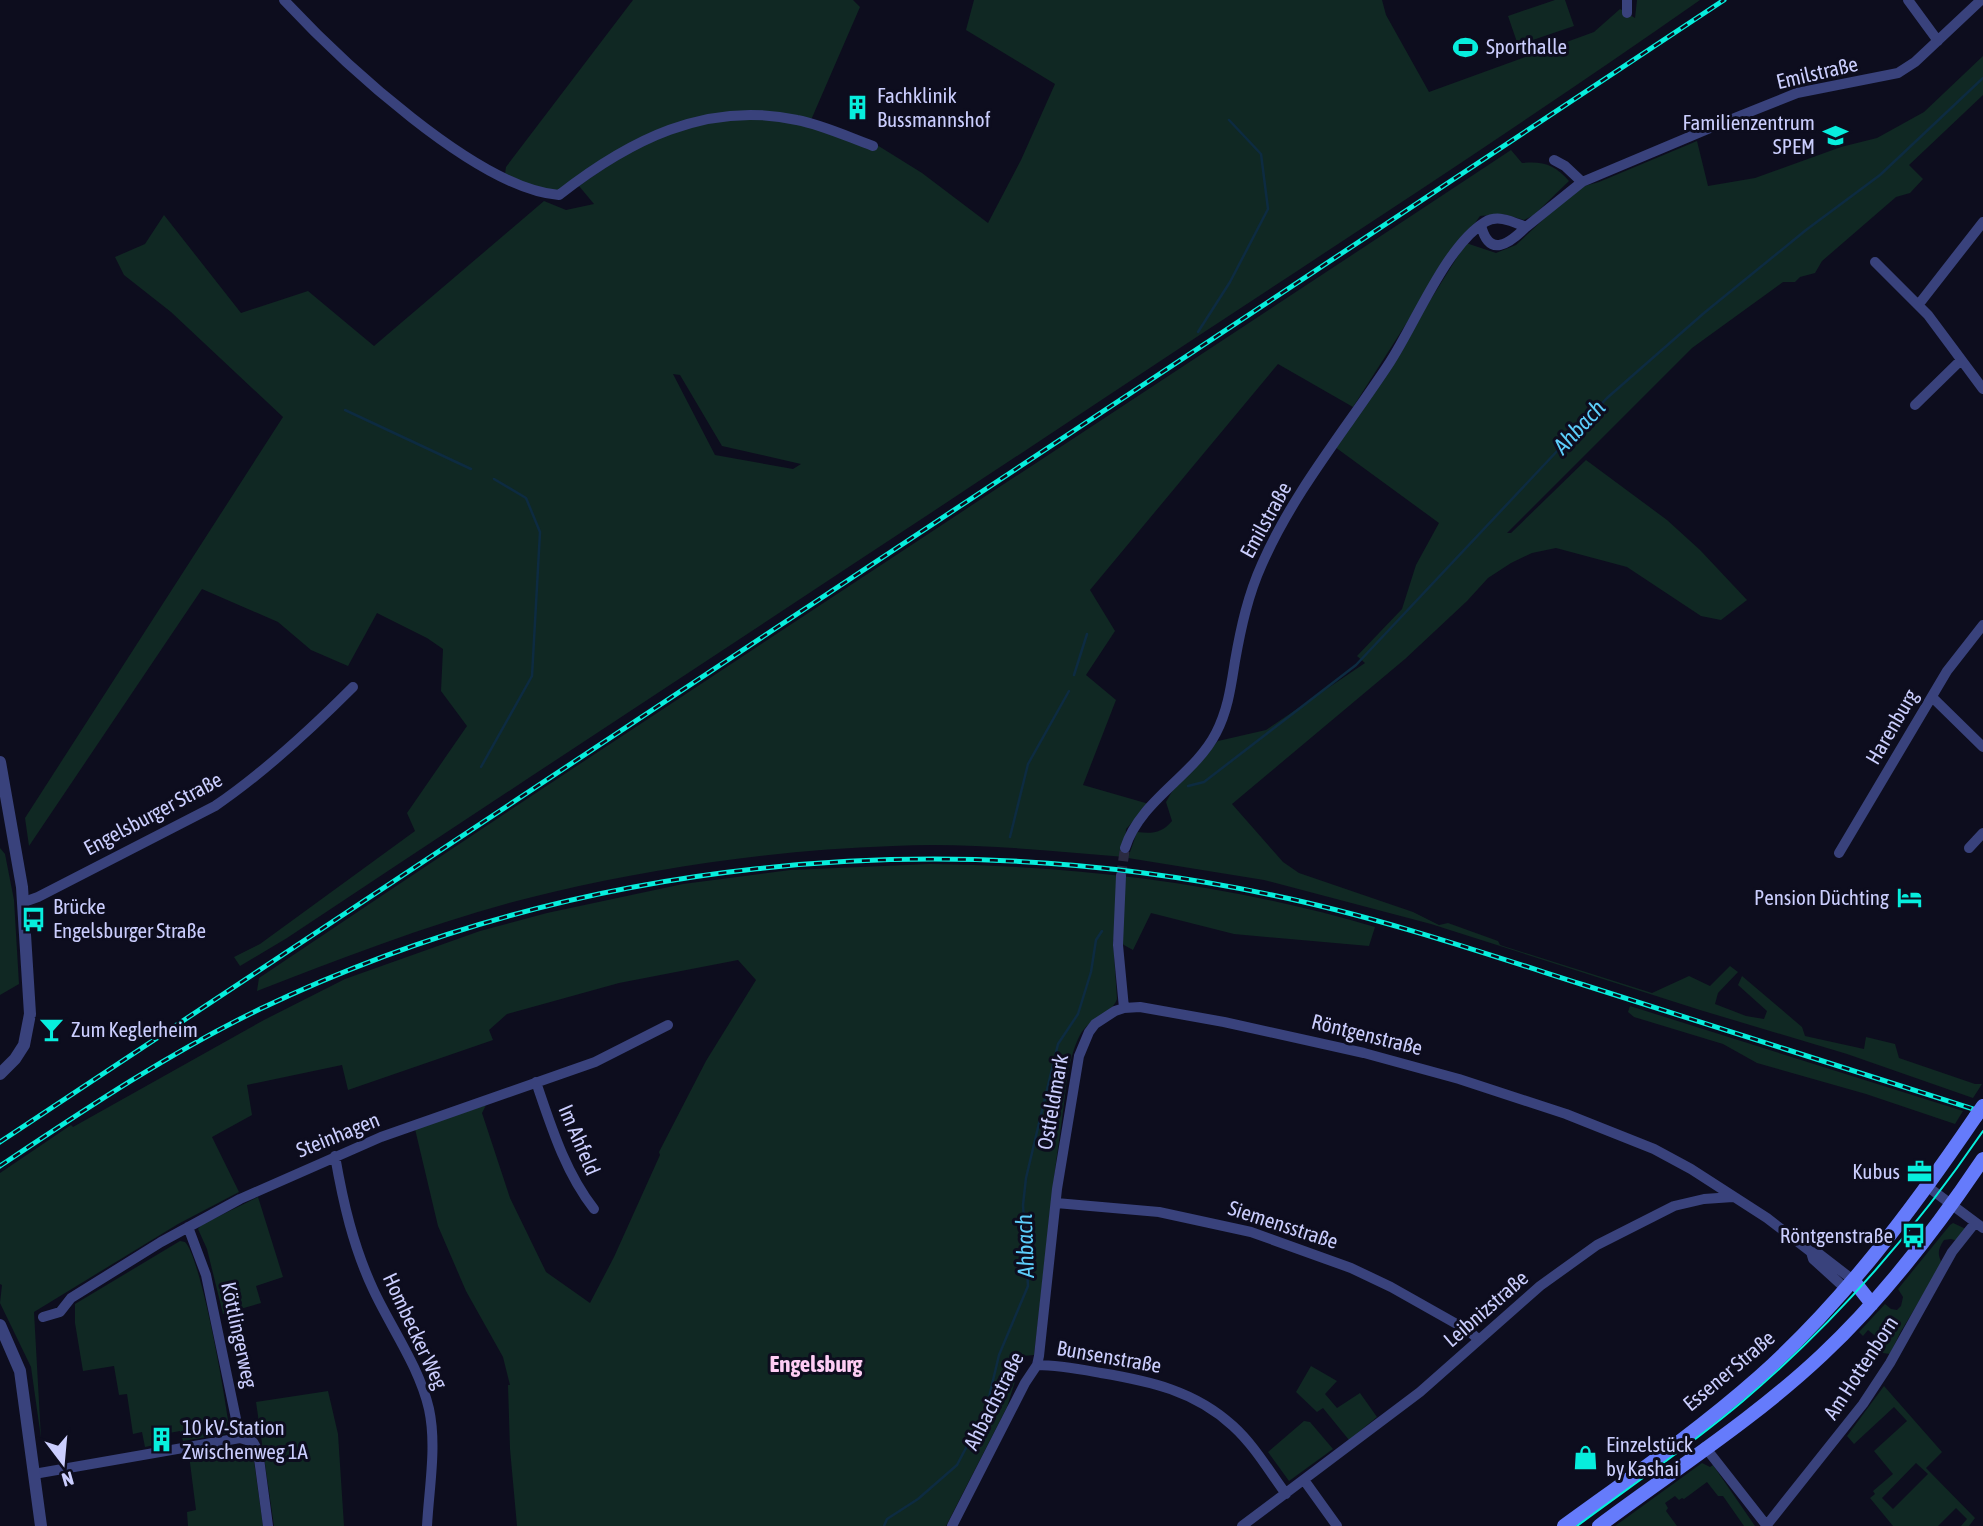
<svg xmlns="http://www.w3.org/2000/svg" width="1983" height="1526" font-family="'Asap Condensed',sans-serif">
	<rect width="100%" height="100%" fill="#0d0d1e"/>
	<!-- green -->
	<path fill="#102823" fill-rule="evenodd" d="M633 0H853L860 7 811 120 877 145 922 173 988 223 1021 160 1055 84 966 30 974 0H1382L1386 15 1429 92 1594 32 1620 9 1635 18 1637 0H1700C1530 119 1356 232 1183 346 885 544 585 740 287 938L240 966 234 957 260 944 415 831 407 813 467 726 441 691 443 649 427 638 377 613 348 666 311 650 278 622 202 589 29 846 25 818 283 417 171 312 124 275 115 257 145 244 164 215 241 313 308 291 374 346 544 201 566 210 594 204 579 186C625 154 669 125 727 120 743 118 760 120 776 120L775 113 734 111 697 117 656 131 637 139 558 191 540 189 507 176 505 174 506 167ZM673 374 680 375 722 446 801 464 793 469 715 455Z
		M1555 0H1565L1574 26 1518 45 1508 16Z
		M1983 56V95L1909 165 1923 179 1910 193 1896 197 1822 261 1815 273 1800 277 1795 282H1783L1692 348 1507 533H1511L1586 460 1667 520 1700 550 1747 600 1721 620 1701 616 1627 567 1556 548 1532 553 1511 563 1488 578 1467 601 1405 659 1232 804 1283 862 1299 873 1413 912 1439 925 1448 923 1498 941 1500 945 1652 993 1689 976 1710 986 1730 966 1738 972 1718 993 1715 1004 1746 1016 1764 1019 1767 1011 1738 985 1742 976 1802 1027 1805 1036 1864 1049 1866 1037 1895 1044 1899 1058 1975 1084H1982L1973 1098 1847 1054 1700 1010 1431 924 1264 880 1128 858 1137 832C1152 834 1162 833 1172 821L1166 802 1174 788 1218 741 1266 730 1365 663 1357 656 1402 609 1416 565 1439 523 1335 447 1361 411 1466 243 1496 253 1516 245 1577 188 1599 182 1697 141 1708 186 1755 178 1841 147 1877 138 1924 112Z
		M1511 150 1522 163C1544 161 1555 165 1569 181L1534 215 1524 220 1503 214 1480 216 1427 291 1353 407 1278 364 1090 590 1115 631 1086 675 1116 700 1083 785 1149 804 1126 829 1125 857C1048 851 970 842 893 846 778 850 664 866 553 892 452 915 353 954 257 991L259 978C674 699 1094 426 1511 150Z
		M0 848 5 854 14 900 19 984 0 995Z
		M930 864C1081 866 1230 884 1375 927L1369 946 1234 934 1151 913 1133 950 1113 939 1117 999C1113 1013 1089 1018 1080 1035 1067 1060 1066 1093 1062 1120 1050 1198 1044 1276 1034 1355L1023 1356 1007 1407 946 1526H517L510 1449 508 1385H510L503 1357 466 1291 438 1226 415 1129 486 1105 482 1113 510 1198 546 1272 590 1303 614 1257 660 1155 659 1152 706 1061 756 980 738 960 619 983 507 1014 489 1030 493 1040 348 1090 342 1065 247 1085 252 1115 212 1137 239 1192 178 1224 34 1312 41 1438 31 1367 0 1303 2 1285 0 1284V1173L71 1125 73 1127 264 1020 345 979 480 931 547 913 683 884 790 870Z
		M1630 1006 1963 1111 1955 1124 1866 1094 1757 1063 1723 1044 1634 1017 1628 1012Z
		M258 1197 283 1277 256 1286 261 1303 223 1314 207 1249 198 1229 201 1225Z
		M1953 1223 1966 1229 1958 1241 1951 1239 1944 1240C1938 1249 1937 1254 1942 1263L1900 1333 1890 1354 1883 1353 1874 1345 1879 1339 1868 1330 1863 1336 1859 1332 1885 1304 1891 1309 1897 1310 1901 1306 1903 1297 1898 1289 1950 1225Z
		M180 1241 185 1242C201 1257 226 1399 229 1427L225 1434 183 1441 180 1431 158 1435 159 1444 145 1447 142 1432 133 1434 127 1394 119 1395 114 1366 83 1371 75 1323V1304Z
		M1311 1366 1337 1381 1325 1394 1337 1408 1360 1393 1377 1417 1349 1440 1323 1408 1317 1412 1296 1392Z
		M1884 1386 1942 1452 1926 1468 1975 1518 1969 1526H1961L1967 1519 1956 1508 1938 1526H1893L1870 1498 1875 1494 1873 1491 1893 1474 1874 1451 1907 1421 1894 1407 1854 1444 1847 1436ZM1916 1463 1928 1474 1893 1509 1882 1498Z
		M328 1391 338 1434 344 1526H274L256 1402Z
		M1304 1421 1310 1422 1333 1449 1289 1481 1268 1452Z
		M237 1448 250 1450 253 1454 263 1526H188L187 1512 196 1510 189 1455Z
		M1702 1463 1710 1467 1713 1465 1755 1526H1744L1723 1496H1718L1707 1482 1684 1499 1682 1498 1679 1500 1675 1496 1665 1503 1668 1508 1666 1511 1677 1526H1615Z"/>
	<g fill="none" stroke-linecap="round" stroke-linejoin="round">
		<!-- stream -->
		<path stroke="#0d2b41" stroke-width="2.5" d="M1198 332 1230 282 1268 209 1261 154 1229 120
			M345 410 471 469
			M1074 675 1087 634
			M481 767 532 676 540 532 526 498 494 479
			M1188 786 1204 782 1356 665 1607 398 1704 313 1806 230 1880 175 1983 78
			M1010 837 1028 764 1069 691
			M884 1526 887 1519 918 1499 957 1465 986 1410 999 1355 1028 1286 1023 1205 1026 1178 1045 1098 1058 1044 1078 1014 1091 972 1096 940 1102 931"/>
		<!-- minor-tunnel -->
		<path stroke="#2a2a40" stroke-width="10" stroke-dasharray="10 5" stroke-linecap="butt" d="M1121 876 1125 848"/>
		<!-- minor -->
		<path stroke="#39427c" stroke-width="10" d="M284 0C340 60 477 189 559 195 628 141 706 100 797 120 823 125 848 137 873 146
			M1908 0 1938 41
			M1627 13V0
			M1554 160 1565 166 1582 182
			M1481 225C1489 259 1510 243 1526 227
			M1875 262 1928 315 1983 389
			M1919 304 1983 222
			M1915 405 1960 361
			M1932 697 1983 747
			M1125 848C1140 800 1194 776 1216 733 1228 710 1231 686 1235 661 1241 627 1248 595 1262 564 1294 491 1347 428 1390 362 1416 322 1446 246 1485 222 1498 214 1513 222 1526 227L1582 182 1727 121 1797 93 1898 73 1915 62 1981 0
			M1969 848 1983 833
			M1839 853 1947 671 1983 625
			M24 902 38 897 215 806C265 772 310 730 353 687
			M1124 1008 1140 1007 1224 1022 1364 1053 1459 1079 1566 1114 1654 1149 1691 1169 1767 1218 1811 1252 1818 1253 1853 1280
			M536 1082C551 1126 565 1172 594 1209
			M335 1156C343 1202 353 1246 373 1289 391 1328 419 1366 429 1409 437 1446 429 1488 427 1526
			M1928 1187 1983 1228
			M1056 1203 1159 1212 1251 1232 1351 1268 1391 1287 1469 1331 1479 1340
			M188 1227 206 1275 240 1438 253 1442 258 1451 268 1526
			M1811 1252 1813 1259 1846 1289
			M43 1317 60 1312 71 1298 161 1242 240 1199 381 1137 595 1062 668 1025
			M1037 1365C1059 1365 1079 1369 1101 1373 1150 1381 1195 1391 1233 1426 1254 1445 1269 1471 1286 1494
			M1705 1447 1767 1526
			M34 1474 240 1438
			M1304 1480 1337 1526
			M952 1526 1025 1383 1037 1365 1039 1356 1057 1189 1079 1056 1089 1032 1095 1024 1115 1011 1124 1008 1118 945 1121 876
			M1242 1526 1420 1392 1540 1286 1597 1245 1674 1206 1704 1199 1733 1197
			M1766 1526 1863 1404 1890 1363 1952 1252 1975 1223"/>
		<!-- tertiary -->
		<path stroke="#39427c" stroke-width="12" d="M0 762 22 887 30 1014 24 1045 15 1059 0 1074
			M0 1325 20 1371 41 1526"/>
		<!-- secondary -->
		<path stroke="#657bfb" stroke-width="14" d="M1853 1280 1872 1304
			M1564 1526C1630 1478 1698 1431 1759 1377 1844 1301 1912 1210 1976 1116
			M1599 1526C1674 1470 1754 1419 1822 1355 1884 1297 1936 1229 1983 1159"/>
		<!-- tram -->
		<path stroke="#07eedd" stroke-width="2" d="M1577 1526C1632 1485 1690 1446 1743 1401 1836 1322 1914 1232 1983 1131"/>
		<defs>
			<path id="rail" d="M0 1142 1724 0
				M0 1166C84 1110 169 1053 260 1009 573 859 934 823 1272 895 1378 917 1481 952 1584 985 1717 1027 1850 1070 1983 1112"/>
		</defs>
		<!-- rail casing -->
		<use href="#rail" stroke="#07eedd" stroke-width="5"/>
		<!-- rail -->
		<use href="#rail" stroke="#0d0d1e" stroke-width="2.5" stroke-dasharray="8" stroke-linecap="butt"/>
		<!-- secondary-bridge -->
		<path stroke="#657bfb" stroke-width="14" d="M1976 1116 1983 1106"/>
	</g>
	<!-- icons -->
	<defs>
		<symbol id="stadium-bare" viewBox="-9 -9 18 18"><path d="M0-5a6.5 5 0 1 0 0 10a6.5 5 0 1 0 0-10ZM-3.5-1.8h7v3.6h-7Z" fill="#07eedd" stroke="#0d0d1e" stroke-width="2.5" paint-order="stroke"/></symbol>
		<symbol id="building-bare" viewBox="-9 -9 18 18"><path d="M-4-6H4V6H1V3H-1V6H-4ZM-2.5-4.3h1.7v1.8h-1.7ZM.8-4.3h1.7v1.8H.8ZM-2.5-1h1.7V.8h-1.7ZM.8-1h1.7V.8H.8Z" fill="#07eedd" stroke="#0d0d1e" stroke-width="2.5" paint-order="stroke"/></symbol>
		<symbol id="school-bare" viewBox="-9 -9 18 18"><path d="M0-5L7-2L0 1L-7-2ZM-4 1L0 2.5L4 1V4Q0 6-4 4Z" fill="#07eedd" stroke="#0d0d1e" stroke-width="2.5" paint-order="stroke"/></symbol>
		<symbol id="hotel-bare" viewBox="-9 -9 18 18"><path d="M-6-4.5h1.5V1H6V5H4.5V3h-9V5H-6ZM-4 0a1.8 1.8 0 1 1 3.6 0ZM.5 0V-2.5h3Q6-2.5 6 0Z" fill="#07eedd" stroke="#0d0d1e" stroke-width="2.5" paint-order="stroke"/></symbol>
		<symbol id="bus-bare" viewBox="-9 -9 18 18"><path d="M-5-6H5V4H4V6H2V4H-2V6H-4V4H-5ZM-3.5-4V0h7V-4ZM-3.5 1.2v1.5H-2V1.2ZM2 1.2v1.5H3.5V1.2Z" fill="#07eedd" stroke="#0d0d1e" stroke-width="2.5" paint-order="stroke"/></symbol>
		<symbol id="bar-bare" viewBox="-9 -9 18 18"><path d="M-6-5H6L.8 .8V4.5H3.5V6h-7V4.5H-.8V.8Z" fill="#07eedd" stroke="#0d0d1e" stroke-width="2.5" paint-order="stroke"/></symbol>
		<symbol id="office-bare" viewBox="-9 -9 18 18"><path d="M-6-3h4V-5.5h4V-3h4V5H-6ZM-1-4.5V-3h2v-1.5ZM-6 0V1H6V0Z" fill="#07eedd" stroke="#0d0d1e" stroke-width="2.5" paint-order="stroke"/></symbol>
		<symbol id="shop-bare" viewBox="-9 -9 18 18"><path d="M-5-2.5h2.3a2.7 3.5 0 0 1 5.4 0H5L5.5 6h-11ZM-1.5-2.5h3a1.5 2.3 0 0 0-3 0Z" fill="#07eedd" stroke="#0d0d1e" stroke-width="2.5" paint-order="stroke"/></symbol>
	</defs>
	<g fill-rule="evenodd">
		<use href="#stadium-bare" x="1448" y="30" width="35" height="35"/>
		<use href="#building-bare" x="840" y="90" width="35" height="35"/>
		<use href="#school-bare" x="1818" y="118" width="35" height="35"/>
		<use href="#hotel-bare" x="1892" y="880" width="35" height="35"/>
		<use href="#bus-bare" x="16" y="902" width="35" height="35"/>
		<use href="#bar-bare" x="34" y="1012" width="35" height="35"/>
		<use href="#office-bare" x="1902" y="1154" width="35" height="35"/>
		<use href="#bus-bare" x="1896" y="1218" width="35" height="35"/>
		<use href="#building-bare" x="144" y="1422" width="35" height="35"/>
		<use href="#shop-bare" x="1568" y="1440" width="35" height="35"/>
	</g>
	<g text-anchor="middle" stroke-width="6" stroke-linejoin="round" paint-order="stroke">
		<!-- poi labels -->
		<g font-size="21" fill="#cbcefe" stroke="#0d0d1e" text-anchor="start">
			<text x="1486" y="54">Sporthalle</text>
			<text x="877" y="103">Fachklinik<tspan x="877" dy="24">Bussmannshof</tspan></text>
			<text x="1815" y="130" text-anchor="end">Familienzentrum<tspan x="1815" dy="24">SPEM</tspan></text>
			<text x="1889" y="905" text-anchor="end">Pension Düchting</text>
			<text x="53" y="914">Brücke<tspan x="53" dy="24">Engelsburger Straße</tspan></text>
			<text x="71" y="1037">Zum Keglerheim</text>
			<text x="1900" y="1179" text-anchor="end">Kubus</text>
			<text x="1893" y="1243" text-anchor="end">Röntgenstraße</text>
			<text x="182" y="1435">10 kV-Station<tspan x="182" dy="24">Zwischenweg 1A</tspan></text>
			<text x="1606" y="1452">Einzelstück<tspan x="1606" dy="24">by Kashai</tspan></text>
		</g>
		<!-- street labels -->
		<g font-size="21" fill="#cbcefe" stroke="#0d0d1e">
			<text transform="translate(1817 73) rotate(-13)" y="7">Emilstraße</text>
			<text transform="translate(1266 520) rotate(-61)" y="7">Emilstraße</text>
			<text transform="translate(1892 727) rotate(-60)" y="7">Harenburg</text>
			<text transform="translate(153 814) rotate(-28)" y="7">Engelsburger Straße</text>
			<text transform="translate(1367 1035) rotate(14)" y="7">Röntgenstraße</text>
			<text transform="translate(1053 1102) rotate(-80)" y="7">Ostfeldmark</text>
			<text transform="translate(338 1135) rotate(-22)" y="7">Steinhagen</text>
			<text transform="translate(579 1140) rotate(67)" y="7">Im Ahfeld</text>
			<text transform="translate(1283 1225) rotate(18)" y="7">Siemensstraße</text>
			<text transform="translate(1486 1309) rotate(-41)" y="7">Leibnizstraße</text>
			<text transform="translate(415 1331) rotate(65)" y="7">Hombecker Weg</text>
			<text transform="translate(239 1335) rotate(78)" y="7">Köttlingerweg</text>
			<text transform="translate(1109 1357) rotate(10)" y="7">Bunsenstraße</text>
			<text transform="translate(1861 1368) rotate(-57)" y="7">Am Hottenborn</text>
			<text transform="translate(1729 1371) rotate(-40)" y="7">Essener Straße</text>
			<text transform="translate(994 1401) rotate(-63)" y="7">Ahbachstraße</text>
		</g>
		<!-- water labels -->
		<g font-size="23" font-style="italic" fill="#5ccdfa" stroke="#0d0d1e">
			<text transform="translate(1579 427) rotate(-47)" y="8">Ahbach</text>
			<text transform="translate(1025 1246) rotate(-92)" y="8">Ahbach</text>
		</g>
		<!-- neighbourhood labels -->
		<g font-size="23" font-weight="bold" fill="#fecdf4" stroke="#0d0d1e">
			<text x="816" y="1372">Engelsburg</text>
		</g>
	</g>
	<!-- north arrow -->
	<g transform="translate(63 1463) rotate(164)" stroke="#0d0d1e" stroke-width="5" paint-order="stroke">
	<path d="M0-5L12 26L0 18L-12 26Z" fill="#cbcefe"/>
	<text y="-10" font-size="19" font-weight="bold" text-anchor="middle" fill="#cbcefe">N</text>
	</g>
</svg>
